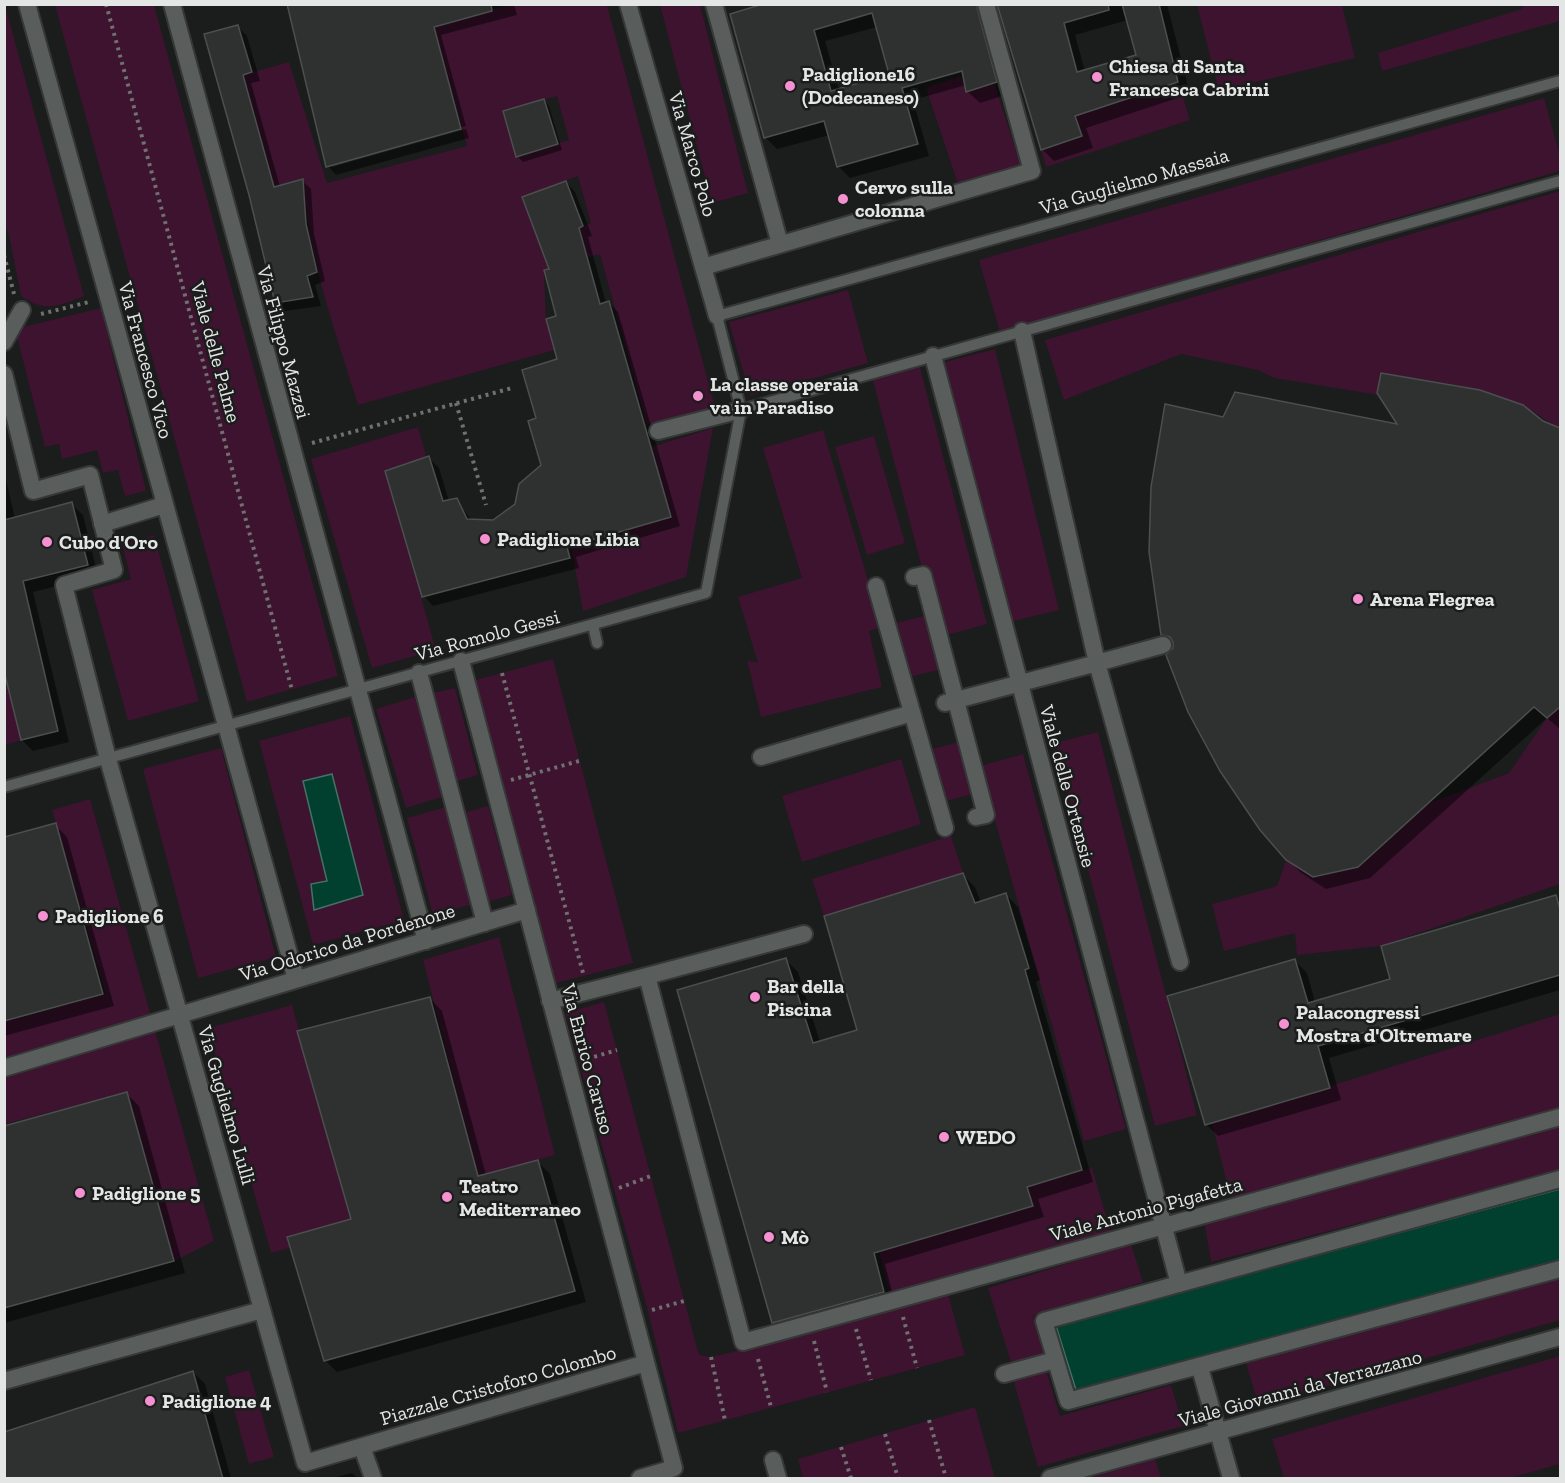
<svg xmlns="http://www.w3.org/2000/svg" width="1565" height="1483" font-family="'Zilla Slab',serif">
	<rect width="100%" height="100%" fill="#1a1d1b"/>
	<!-- green -->
	<path fill="#3d132f" fill-rule="evenodd" d="M5 5 84 296C59 306 45 313 21 296L9 235 5 226Z
		M55 5H154L338 676 247 702Z
		M509 5H607L715 407 647 425 600 254 544 270 546 319 555 350 358 405C335 331 308 257 303 179L274 187 243 75 289 62 327 183 467 146 434 27ZM557 96 569 140 516 156 503 111ZM578 176 591 223 539 242 523 197Z
		M660 5H700L748 193 712 203Z
		M1197 5H1342L1355 58 1219 91Z
		M1524 5H1560V21L1382 71 1378 53 1522 9Z
		M961 76 967 92 994 83 1021 166 959 187 926 88Z
		M1178 82 1190 120 1046 167 1041 150 1081 137 1075 116Z
		M1544 98 1560 156V171L1000 332 979 260Z
		M1560 191V428C1546 422 1535 411 1521 405 1478 385 1428 381 1381 373L1379 395 1274 378 1258 370 1181 354 1064 400 1045 340Z
		M848 290 868 363 750 396 729 322Z
		M101 308 146 491 125 496 118 470 103 473 97 450 62 459 59 444 45 447 15 329Z
		M995 349 1059 610 1010 622 945 362Z
		M919 364 987 624 940 637 872 377Z
		M418 427 427 459 385 471 436 650 372 668 311 459Z
		M713 428 686 577 583 611 571 546 671 517 651 447Z
		M823 430 882 627 869 631 882 687 761 717 747 660 758 663 738 597 802 578 763 448Z
		M874 436 905 543 867 555 835 447Z
		M154 535 199 701 128 721 92 590 131 579 122 544Z
		M932 614 945 668 909 677 896 623Z
		M553 659 633 963 549 985 468 682Z
		M4 671 21 740 5 745H4Z
		M455 688 478 775 451 783 428 694Z
		M415 697 445 796 406 808 376 709Z
		M1560 707V884L1381 946 1297 955 1295 933 1224 951 1212 904 1277 886 1286 860 1313 877 1358 867 1425 805 1509 773 1547 718Z
		M350 716 404 920 313 945 259 741Z
		M1098 732 1197 1115 1155 1126 1055 743Z
		M962 741 976 793 943 802 929 750Z
		M221 748 276 957 198 978 143 769Z
		M1023 754 1126 1129 1084 1141 980 766Z
		M901 759 921 824 802 862 782 796Z
		M90 799 214 1241 174 1261 127 1092 5 1124V1022L106 994 52 810Z
		M488 806 512 895 488 902 463 813Z
		M446 807 473 904 433 915 407 818Z
		M951 836 963 873 824 916 812 879Z
		M499 937 555 1155 478 1176 423 960Z
		M604 1002 699 1355 711 1357 754 1347 948 1294 965 1355 678 1433 648 1311 565 1013Z
		M292 1005 351 1219 288 1237 290 1248 271 1253 208 1028Z
		M1560 1014V1117L1269 1202 1560 1126V1170L1211 1262 1204 1219 1234 1211 1212 1123Z
		M1092 1168 1111 1233 890 1293 879 1251 1033 1205 1027 1187Z
		M1131 1244 1143 1282 1033 1316 1045 1355 1012 1365 988 1288Z
		M1560 1279V1320L1259 1406 1246 1363Z
		M1560 1356V1464L1510 1478H1284L1272 1439Z
		M249 1370 274 1457 249 1464 225 1377Z
		M1046 1370 1060 1416 1171 1385 1183 1426 1038 1467 1013 1379Z
		M975 1407 995 1478H803L798 1459Z
		M1155 1458 1161 1478H1090Z"/>
	<!-- water -->
	<path fill="#01402f" stroke="#457266" stroke-width="1.5" d="M332 774 363 895 314 910 311 884 327 881 303 781Z
		M1560 1189V1261L1076 1390 1056 1326Z"/>
	<!-- shadow -->
	<path fill="#0007" fill-rule="evenodd" d="M287 4H514L517 15 441 35 466 126 332 164V167L466 129 469 138 336 175 328 166Z
		M769 4H980L1008 94 980 103 968 92 966 85 913 100 929 156 850 178 838 166 830 135 777 149 765 137ZM877 27 891 75 839 90 825 41Z
		M998 4H1167L1190 94 1086 128 1093 148 1054 161 1042 149ZM1128 20 1138 56 1085 71 1075 35Z
		M238 27 247 36 260 81 251 83 280 187 302 181 311 189 314 234 325 281 315 285 321 306 285 311 276 302 250 195Z
		M544 100 549 106 562 150 523 162 517 156Z
		M566 182 575 192 592 236 588 237 606 303H609L618 312 680 526 576 557 579 568 433 606 424 596 429 458 439 468 449 501 456 500 472 521 494 522 516 505 542 465 538 419 559 360 558 317Z
		M1224 419 1400 426 1542 422 1560 430V729L1547 718 1370 878 1326 889 1300 872 1288 859 1174 646 1163 634Z
		M4 471 15 519 71 504 83 515 98 576 33 592 69 742 33 751 22 740 4 664Z
		M55 825 67 837 114 1006 4 1036V839Z
		M963 875 975 887 981 903 1006 895 1018 907 1040 980 1036 982 1093 1182 1038 1199 1044 1217 885 1264 895 1304 785 1334 773 1322 786 960 798 972 820 1042 859 1031Z
		M1556 897 1560 901V990L1329 1058 1341 1100 1218 1136 1206 1124 1295 961 1307 973 1315 1002 1392 980Z
		M430 999 442 1011 486 1175 538 1162 550 1174 586 1302 337 1372 325 1360 353 1220Z
		M127 1094 139 1106 185 1273 4 1323V1128Z
		M193 1372 205 1384 231 1478H4Z
		M352 1473 358 1478H332Z"/>
	<!-- building -->
	<path fill="#2e3130" stroke="#4b4f4d" stroke-width="1.5" fill-rule="evenodd" d="M287 4H491L492 11 434 27 461 129 326 167Z
		M763 4H976L997 82 966 92 962 71 902 88 918 144 837 167 824 121 764 138 730 14ZM872 13 889 74 831 91 814 30Z
		M997 4H1108L1109 10 1064 23 1077 72 1136 55 1122 4H1159L1178 82 1075 116 1082 136 1041 150Z
		M238 25 252 72 243 75 274 187 303 179 306 224 317 272 307 276 313 297 275 303 249 195 204 34Z
		M544 99 558 144 516 157 503 111Z
		M566 181 583 226 579 228 600 304 609 301 671 517 567 547 570 558 422 597 385 471 429 456 443 501 457 498 467 519 493 520 515 504 519 484 541 465 528 421 536 418 522 370 557 359 546 319 556 316 544 270 549 269 522 197Z
		M1381 373 1480 390 1523 405 1543 421 1560 428V707L1547 718 1534 707 1358 867 1313 877 1286 860 1260 830 1220 771 1188 712 1166 655 1173 648V642L1170 637 1161 635 1149 552 1151 487 1165 404 1223 417 1235 392 1397 424 1377 393Z
		M72 502 88 565 23 581 58 731 21 740 4 671V520Z
		M56 823 103 994 4 1021V837Z
		M963 873 975 903 1006 893 1029 968 1025 970 1082 1170 1027 1187 1033 1206 874 1253 884 1292 772 1323 677 990 786 958 813 1043 857 1030 824 916Z
		M1556 895 1560 909V975L1318 1046 1330 1088 1205 1125 1167 996 1295 959 1308 1003 1390 979 1381 946Z
		M430 997 478 1176 538 1160 575 1291 324 1361 287 1237 351 1219 297 1031Z
		M127 1092 174 1261 4 1308V1126Z
		M193 1371 223 1479H4V1432Z"/>
	<g fill="none" stroke-linecap="round" stroke-linejoin="round">
		<defs>
			<path id="service" d="M741 410 1560 181
				M593 625 597 643
				M4 787 706 593 741 410 717 316 1560 81"/>
			<path id="pedestrian" d="M27 4 296 979
				M172 4 426 941
				M628 4 717 316
				M714 4 780 244
				M703 267 1032 171 986 4
				M4 342 22 310
				M933 356 1179 1284
				M4 374 33 491 90 475 114 570 64 585 108 759 305 1463 646 1363
				M658 431 741 410
				M102 524 164 505
				M914 577 923 575 986 815 976 817
				M876 586 945 828
				M1163 645 1097 663 1180 962
				M461 661 674 1468 640 1478
				M419 673 485 923
				M945 703 1097 663 1022 331
				M761 757 912 713
				M647 976 804 934
				M550 1001 647 976 743 1342 1560 1117
				M4 1068 527 910
				M1560 1179 1044 1321 1068 1401 1560 1269
				M1200 1368 1231 1478
				M1004 1374 1055 1360
				M4 1381 262 1310
				M362 1447 373 1478
				M773 1460 778 1478
				M1050 1478 1560 1337"/>
		</defs>
		<!-- service casing -->
		<use href="#service" stroke="#363837" stroke-width="14"/>
		<!-- pedestrian casing -->
		<use href="#pedestrian" stroke="#363837" stroke-width="20"/>
		<!-- path -->
		<path stroke="#6e716f" stroke-width="4" stroke-dasharray="3 4.5" stroke-linecap="butt" d="M106 4 292 690
			M4 255 14 294
			M41 314 89 302
			M456 403 486 505
			M312 443 512 388
			M502 673 583 973
			M511 780 579 761
			M587 1059 617 1050
			M619 1188 651 1176
			M652 1310 684 1301
			M903 1317 917 1368
			M856 1329 871 1380
			M814 1341 827 1392
			M711 1357 725 1420
			M758 1359 771 1407
			M929 1420 946 1478
			M885 1434 898 1478
			M841 1447 851 1478"/>
		<!-- service -->
		<use href="#service" stroke="#595d5c" stroke-width="10"/>
		<!-- pedestrian -->
		<use href="#pedestrian" stroke="#595d5c" stroke-width="16"/>
	</g>
	<!-- markers -->
	<g fill="#f590d1" stroke="#1a1d1b" stroke-width="2">
		<circle cx="1097" cy="77" r="6"/>
		<circle cx="790" cy="86" r="6"/>
		<circle cx="843" cy="199" r="6"/>
		<circle cx="698" cy="396" r="6"/>
		<circle cx="485" cy="539" r="6"/>
		<circle cx="47" cy="542" r="6"/>
		<circle cx="1358" cy="599" r="6"/>
		<circle cx="43" cy="916" r="6"/>
		<circle cx="755" cy="997" r="6"/>
		<circle cx="1284" cy="1024" r="6"/>
		<circle cx="944" cy="1137" r="6"/>
		<circle cx="80" cy="1193" r="6"/>
		<circle cx="447" cy="1197" r="6"/>
		<circle cx="769" cy="1237" r="6"/>
		<circle cx="150" cy="1401" r="6"/>
	</g>
	<g text-anchor="middle" stroke-width="5" stroke-linejoin="round" paint-order="stroke">
		<!-- poi labels -->
		<g font-size="20" font-weight="bold" fill="#e4e6e5" stroke="#1a1d1b" text-anchor="start">
			<text x="1109" y="73">Chiesa di Santa<tspan x="1109" dy="23">Francesca Cabrini</tspan></text>
			<text x="802" y="81">Padiglione16<tspan x="802" dy="23">(Dodecaneso)</tspan></text>
			<text x="855" y="194">Cervo sulla<tspan x="855" dy="23">colonna</tspan></text>
			<text x="710" y="391">La classe operaia<tspan x="710" dy="23">va in Paradiso</tspan></text>
			<text x="497" y="546">Padiglione Libia</text>
			<text x="59" y="549">Cubo d'Oro</text>
			<text x="1370" y="606">Arena Flegrea</text>
			<text x="55" y="923">Padiglione 6</text>
			<text x="767" y="993">Bar della<tspan x="767" dy="23">Piscina</tspan></text>
			<text x="1296" y="1019">Palacongressi<tspan x="1296" dy="23">Mostra d'Oltremare</tspan></text>
			<text x="956" y="1144">WEDO</text>
			<text x="459" y="1193">Teatro<tspan x="459" dy="23">Mediterraneo</tspan></text>
			<text x="92" y="1200">Padiglione 5</text>
			<text x="781" y="1244">Mò</text>
			<text x="162" y="1408">Padiglione 4</text>
		</g>
		<!-- street labels -->
		<g font-size="20" fill="#e4e6e5" stroke="#1a1d1b">
			<text transform="translate(693 154) rotate(74)" y="7">Via Marco Polo</text>
			<text transform="translate(1134 181) rotate(-16)" y="7">Via Guglielmo Massaia</text>
			<text transform="translate(284 342) rotate(75)" y="7">Via Filippo Mazzei</text>
			<text transform="translate(216 352) rotate(75)" y="7">Viale delle Palme</text>
			<text transform="translate(146 360) rotate(75)" y="7">Via Francesco Vico</text>
			<text transform="translate(487 635) rotate(-15)" y="7">Via Romolo Gessi</text>
			<text transform="translate(1068 786) rotate(75)" y="7">Viale delle Ortensie</text>
			<text transform="translate(347 942) rotate(-17)" y="7">Via Odorico da Pordenone</text>
			<text transform="translate(588 1059) rotate(75)" y="7">Via Enrico Caruso</text>
			<text transform="translate(227 1105) rotate(74)" y="7">Via Guglielmo Lulli</text>
			<text transform="translate(1146 1209) rotate(-15)" y="7">Viale Antonio Pigafetta</text>
			<text transform="translate(498 1385) rotate(-16)" y="7">Piazzale Cristoforo Colombo</text>
			<text transform="translate(1300 1388) rotate(-15)" y="7">Viale Giovanni da Verrazzano</text>
		</g>
	</g>
	<!-- border -->
	<rect width="1565" height="1483" fill="none" stroke="#e4e6e5" stroke-width="12"/>
</svg>
